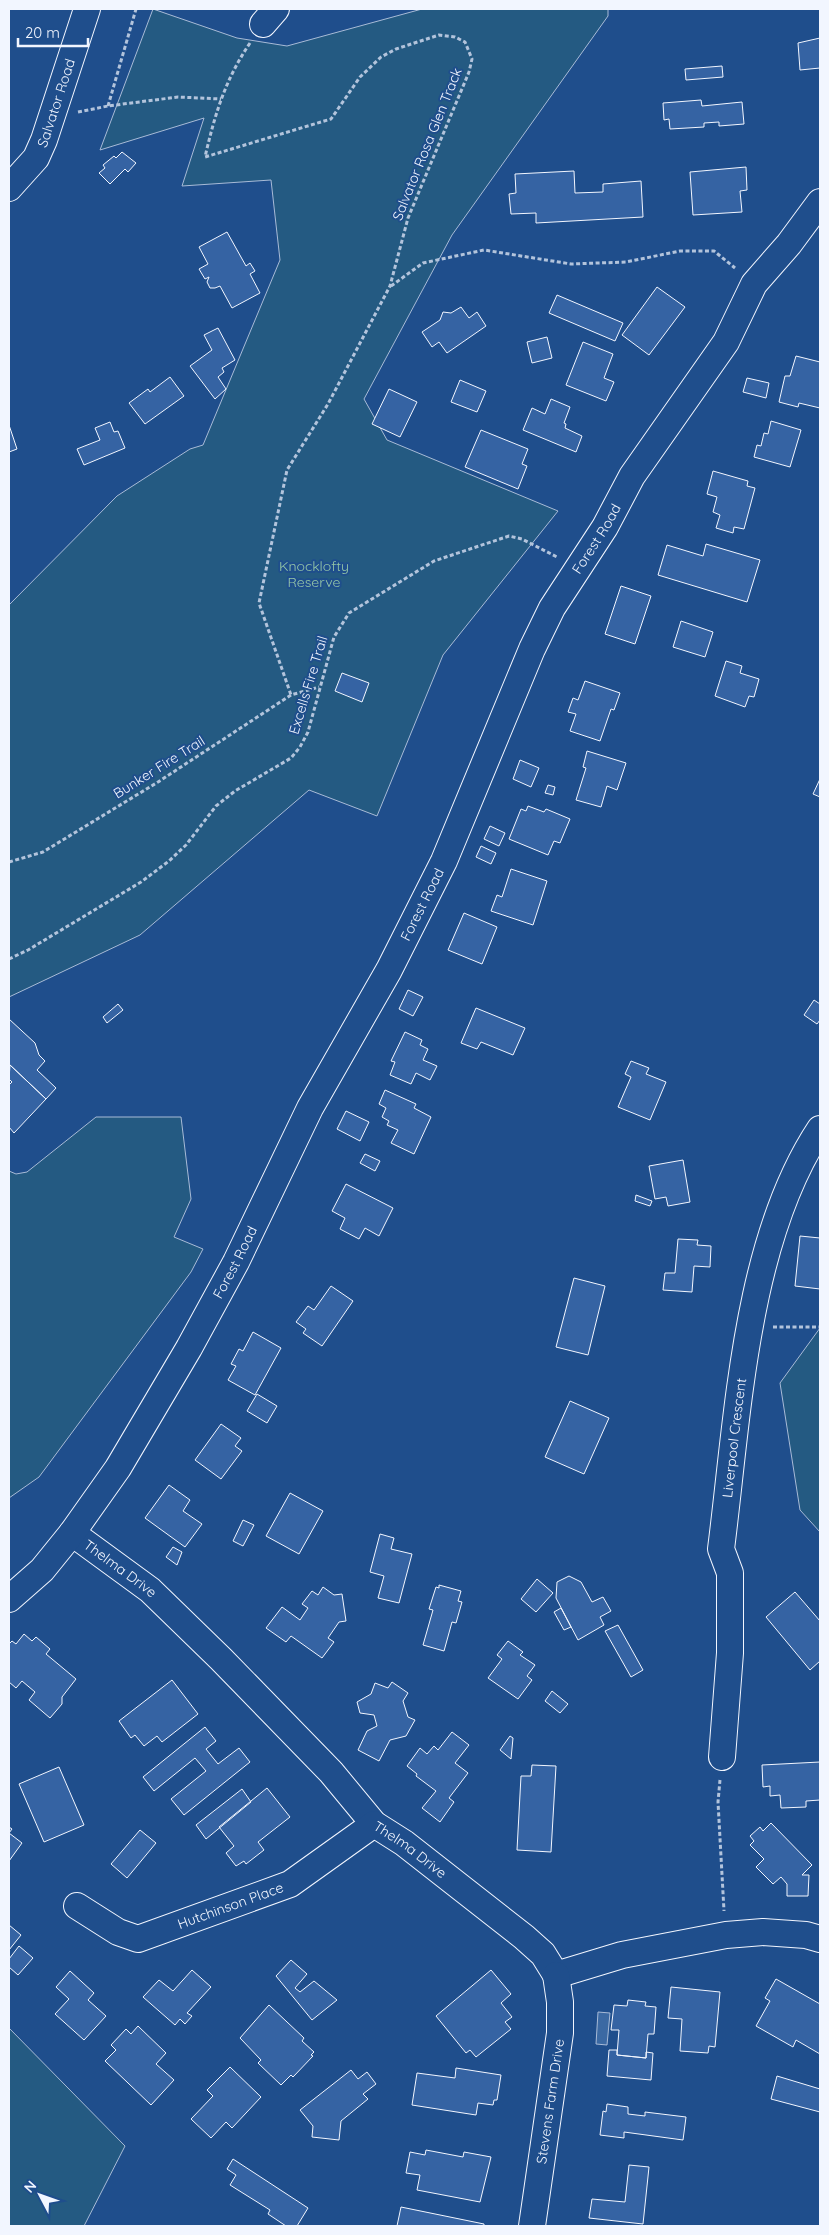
<svg xmlns="http://www.w3.org/2000/svg" width="829" height="2235" font-family="Quicksand,sans-serif">
	<rect width="100%" height="100%" fill="#1f4e8c"/>
	<!-- green -->
	<path fill="#245a82" stroke="#a8bbd7" d="M153 9 237 38 287 46 422 9H608V16L452 235 364 399 387 440 558 511 443 655 377 816 309 790 140 935 9 997V605L117 496 190 449 203 445 280 260 271 180 182 186 204 118 100 150Z
		M96 1117H181L191 1199 174 1237 203 1249 191 1272 39 1477 9 1498V1171L16 1174 27 1172Z
		M820 1328V1532L800 1510 780 1383Z
		M9 2028 125 2146 84 2226H9Z"/>
	<!-- water -->
	<path fill="#3b69a3" stroke="#a8bbd7" d="M598 2012 610 2013 607 2045 596 2044Z"/>
	<!-- building -->
	<path fill="#3563a3" stroke="#f2f6ff" d="M820 38V68L800 70 798 43Z
		M722 66 723 77 686 80 685 69Z
		M701 100 702 106 742 102 744 124 719 126V122L704 123V127L670 129 669 119 664 120 663 103Z
		M122 152 136 163 128 172 125 169 110 184 99 173 105 168 103 165 114 156 116 158Z
		M746 167 747 190 740 191 742 212 693 215 690 172Z
		M574 171 575 193 603 192V184L641 181 643 217 536 223V213L511 214 509 194 516 193 515 174Z
		M227 232 246 266 250 263 255 271 250 274 260 293 232 308 220 286 215 288H210L207 282 209 277 205 279 199 269 208 264 199 247Z
		M657 287 685 307 649 355 622 335Z
		M557 295 623 323 615 341 549 313Z
		M461 307 469 318 477 312 486 326 447 353 439 342 432 347 422 332 440 320 443 312 451 313Z
		M218 328 235 360 222 368 224 372 218 377 226 389 215 399 190 366 212 350 204 335Z
		M547 337 552 358 532 363 527 342Z
		M583 342 613 354 604 378 614 382 606 401 566 385Z
		M796 356 820 362V408L799 403 798 407 779 402 785 376H790Z
		M170 377 184 396 145 424 129 403 148 389 150 392Z
		M747 378 769 383 766 398 743 392Z
		M460 380 486 391 477 412 451 402Z
		M389 389 417 402 400 437 372 424Z
		M551 399 570 407 564 423 566 424 565 428 582 436 576 452 523 430 532 408 545 414Z
		M771 421 801 430 790 467 754 457 757 445 761 446 764 433 768 434Z
		M110 422 114 432 118 431 125 448 84 465 77 449 100 440 95 428Z
		M9 425 17 449 9 452Z
		M481 430 528 449 522 464 527 466 518 489 465 467Z
		M713 471 748 481 747 486 755 488 744 529 734 527 733 533 716 528 720 515 713 512 717 497 707 494Z
		M706 544 760 560 747 602 658 575 667 545 703 556Z
		M621 586 651 596 635 644 605 634Z
		M681 621 713 632 705 657 673 647Z
		M726 661 742 666 740 673 759 679 754 697 749 696 745 707 715 696Z
		M342 673 369 683 362 702 335 691Z
		M585 681 620 693 614 710 611 709 600 741 570 731 576 714 568 712 573 698 578 700Z
		M587 751 626 763 617 790 607 786 601 807 576 800 586 768 583 767Z
		M520 760 539 768 531 787 513 779Z
		M820 779V797L813 794Z
		M548 785 555 787 553 795 545 793Z
		M528 806 544 812 546 809 570 819 560 843 554 841 548 855 509 839 521 809 526 811Z
		M490 826 505 833 499 846 484 839Z
		M481 846 496 853 491 864 476 857Z
		M511 869 547 881 533 925 491 911 497 895 502 897Z
		M464 913 497 927 482 964 448 950Z
		M408 990 423 997 413 1016 399 1009Z
		M814 1000 820 1004V1020L817 1024 804 1015Z
		M118 1004 123 1010 107 1023 103 1017Z
		M476 1008 525 1028 513 1055 481 1042 477 1049 461 1043Z
		M9 1019 35 1043 39 1055 45 1061 37 1070 56 1088 46 1099 9 1064Z
		M405 1032 422 1040 420 1045 428 1049 423 1060 437 1066 430 1080 416 1073 411 1084 390 1075 395 1062 391 1061Z
		M631 1061 649 1068 646 1074 666 1082 650 1120 618 1107 631 1077 625 1074Z
		M10 1065 46 1099 14 1133 9 1127V1085L12 1082 9 1079Z
		M385 1090 416 1104 414 1108 431 1117 414 1154 391 1143 398 1130 387 1125 389 1121 382 1117 386 1108 379 1104Z
		M346 1111 369 1122 360 1141 337 1129Z
		M365 1154 380 1161 375 1171 360 1163Z
		M683 1160 690 1202 668 1206 666 1197 655 1199 649 1166Z
		M346 1184 393 1208 379 1236 365 1228 359 1239 340 1229 345 1218 332 1211Z
		M636 1195 652 1201 650 1206 635 1201Z
		M800 1236 820 1238V1289L795 1286Z
		M678 1239 698 1240 697 1245 711 1246 710 1267 694 1266 692 1292 663 1290 665 1273H675Z
		M574 1278 605 1286 588 1355 556 1347Z
		M331 1286 353 1301 322 1346 303 1333 306 1329 296 1322 308 1306 314 1310Z
		M253 1332 281 1348 255 1395 228 1380 236 1366 231 1364 239 1349 243 1351Z
		M257 1394 277 1406 267 1423 247 1411Z
		M570 1401 609 1418 584 1474 545 1457Z
		M221 1424 241 1438 235 1446 242 1451 221 1479 195 1460Z
		M169 1485 190 1500 183 1511 202 1524 185 1547 145 1518Z
		M290 1493 323 1511 299 1554 266 1536Z
		M243 1520 254 1525 243 1546 233 1541Z
		M380 1534 394 1538 391 1549 412 1554 399 1603 378 1598 384 1576 370 1572Z
		M173 1547 182 1552 177 1565 166 1557Z
		M569 1576 581 1582 592 1602 603 1597 611 1611 600 1617 604 1625 578 1640 556 1598 557 1582Z
		M537 1579 553 1593 536 1612 521 1599Z
		M439 1585 461 1591 458 1601 462 1602 456 1623 452 1622 444 1651 423 1645 433 1610 429 1609 436 1587 439 1588Z
		M323 1587 334 1595 342 1594 346 1621 339 1622 328 1638 334 1642 322 1658 291 1636 286 1642 266 1628 282 1607 300 1620 308 1608 302 1604 312 1591 318 1595Z
		M795 1592 820 1621V1661L810 1670 766 1617Z
		M561 1608 571 1627 564 1630 554 1612Z
		M618 1625 643 1670 631 1677 605 1631Z
		M24 1634 32 1641 36 1637 50 1649 46 1654 76 1679 62 1697V1704L50 1718 29 1700 35 1692 22 1681 16 1688 9 1682V1644L12 1641 16 1644Z
		M508 1641 523 1652 520 1655 535 1665 527 1676 532 1680 518 1699 488 1678 502 1659 497 1655Z
		M172 1680 198 1714 162 1742 157 1736 144 1746 135 1735 131 1738 119 1721Z
		M392 1682 408 1693 403 1701 408 1717 415 1720 406 1736 390 1740 379 1761 358 1750 367 1731 377 1726 374 1715 360 1713 357 1702 371 1694 375 1683 388 1688Z
		M552 1691 568 1704 560 1713 545 1701Z
		M205 1727 216 1741 206 1749 218 1764 239 1748 250 1762 184 1815 171 1799 206 1771 195 1758 154 1791 143 1777Z
		M452 1732 469 1745 455 1763 468 1773 449 1798 454 1802 440 1822 422 1808 436 1791 416 1776 417 1774 407 1766 420 1748 427 1754 434 1746 438 1750Z
		M510 1736 513 1738 511 1759 500 1750Z
		M820 1762V1800L806 1801V1807L781 1808 780 1795 770 1796V1786L763 1787 762 1765Z
		M532 1765 556 1766 551 1852 517 1850 521 1776H531Z
		M59 1767 84 1825 44 1842 19 1784Z
		M267 1788 290 1817 258 1842 264 1850 246 1864 244 1861 236 1866 226 1853 234 1846 219 1827Z
		M242 1789 251 1802 206 1839 196 1825Z
		M771 1823 812 1865 802 1875H809L808 1896H787V1884L781 1877 773 1884 756 1867 764 1859 750 1845 754 1841 750 1836 760 1827 763 1831Z
		M9 1827 12 1829 9 1833 22 1843 9 1861Z
		M140 1830 156 1843 127 1878 111 1864Z
		M9 1925 21 1935 9 1950Z
		M19 1946 33 1958 18 1975 9 1967V1959Z
		M291 1960 307 1974 295 1988 300 1992 314 1981 337 2000 312 2020 276 1976Z
		M192 1970 211 1987 187 2013 192 2016 185 2024 180 2019 175 2025 143 1997 159 1980 173 1991Z
		M491 1970 511 1994 501 2003 512 2017 505 2022 511 2029 476 2057 470 2050 466 2053 436 2016Z
		M70 1971 94 1993 88 2000 106 2016 84 2040 55 2014 69 1999 56 1987Z
		M776 1979 820 2004V2054L796 2040 793 2047 756 2026 770 2001 765 1998Z
		M671 1987 720 1992 715 2047 709 2046 708 2053 680 2051 682 2019 668 2018Z
		M628 2000 646 2002 645 2006 656 2007 654 2034H648L646 2058 617 2055 619 2030H611L614 2005 627 2006Z
		M269 2005 304 2038 302 2041 314 2052 311 2055 313 2056 293 2077 291 2075 281 2085 258 2063 261 2060 240 2038Z
		M138 2026 166 2053 156 2064 174 2080 151 2105 105 2061 116 2050 111 2045 126 2029 131 2034Z
		M609 2050H617V2055L646 2058V2052L653 2053 651 2080 607 2076Z
		M230 2067 261 2097 232 2128 226 2122 211 2138 191 2119 213 2096 207 2090Z
		M456 2068 501 2075 497 2100H494L493 2105 478 2103 476 2115 412 2105 417 2073 455 2078Z
		M351 2070 358 2079 367 2072 376 2084 363 2094 368 2099 341 2121 339 2140 312 2137 313 2126 300 2110Z
		M777 2076 820 2089V2112L771 2099Z
		M607 2104 628 2107V2114L645 2116V2112L686 2117 683 2140 624 2132V2138L600 2135 603 2111 606 2112Z
		M426 2150 463 2157 464 2152 491 2157 480 2202 417 2190 420 2175 406 2173 410 2152 425 2155Z
		M233 2159 308 2208 297 2226H286L268 2214 270 2210 230 2185 236 2175 227 2169Z
		M629 2165 649 2167 643 2224 589 2218 592 2199 625 2202Z
		M401 2207 484 2224V2226H397Z"/>
	<g fill="none" stroke-linecap="round" stroke-linejoin="round">
		<defs>
			<g id="minor">
				<path d="M263 24 276 9"/>
				<path id="s1" d="M9 188 36 158 44 140 87 9"/>
				<path id="s2" d="M72 1533 150 1590 221 1659 331 1772 374 1824 404 1843 524 1937 543 1954 556 1975 622 1955 726 1935 763 1932 806 1935 820 1939"/>
				<path id="s3" d="M9 1599 42 1570 72 1533 118 1468 189 1348 236 1262 310 1108 389 970 444 861 532 649 552 608 605 527 632 476 726 342 754 284 789 244 820 202"/>
				<path id="s4" d="M722 1757 730 1653V1573L721 1549C738 1417 745 1242 820 1129"/>
				<path id="s5" d="M77 1906 118 1932 138 1939 290 1884 374 1824"/>
				<path id="s6" d="M532 2226 560 2033V2002L556 1975"/>
			</g>
		</defs>
		<!-- minor casing -->
		<use href="#minor" stroke="#f2f6ff" stroke-width="28"/>
		<!-- path -->
		<path stroke="#b3c4dc" stroke-width="3" stroke-dasharray="4 2.5" stroke-linecap="butt" d="M250 43C225 80 215 114 205 157L331 119 360 77 381 57 396 49 439 35 455 37 465 42 472 59 469 72 408 218 390 286 328 404 287 470 259 603 291 695
			M108 106 136 9
			M78 112 108 106 178 97 221 99
			M391 286 423 263 484 250 571 264 626 262 680 251H714L735 268
			M9 862 43 852 158 782 291 695 319 687
			M9 959 28 950 141 882 169 861 186 845 216 806 235 791 291 758 300 747 308 732 334 637 349 613 434 561 509 536 522 539 557 557
			M773 1327H820
			M720 1780 718 1802 724 1911"/>
		<!-- minor -->
		<use href="#minor" stroke="#1f4e8c" stroke-width="26"/>
	</g>
	<g text-anchor="middle" stroke-width="4" stroke-linejoin="round" paint-order="stroke">
		<!-- street labels -->
		<g font-size="14" fill="#f2f6ff" stroke="#1f4e8c">
			<text dy="5" stroke="none"><textPath href="#s1" startOffset="99">Salvator Road</textPath></text>
			<text transform="translate(427 144) rotate(-68)" y="5">Salvator Rosa Glen Track</text>
			<text dy="5" stroke="none"><textPath href="#s3" startOffset="1218">Forest Road</textPath></text>
			<text transform="translate(308 685) rotate(-73)" y="5">Excells Fire Trail</text>
			<text transform="translate(159 767) rotate(-32)" y="5">Bunker Fire Trail</text>
			<text dy="5" stroke="none"><textPath href="#s3" startOffset="812">Forest Road</textPath></text>
			<text dy="5" stroke="none"><textPath href="#s3" startOffset="408">Forest Road</textPath></text>
			<text dy="5" stroke="none"><textPath href="#s4" startOffset="322">Liverpool Crescent</textPath></text>
			<text dy="5" stroke="none"><textPath href="#s2" startOffset="60">Thelma Drive</textPath></text>
			<text dy="5" stroke="none"><textPath href="#s2" startOffset="465">Thelma Drive</textPath></text>
			<text dy="5" stroke="none"><textPath href="#s5" startOffset="168">Hutchinson Place</textPath></text>
			<text dy="5" stroke="none"><textPath href="#s6" startOffset="126">Stevens Farm Drive</textPath></text>
		</g>
		<!-- park labels -->
		<g font-size="14" fill="#97c8a6" stroke="#1f4e8c">
			<text x="314" y="571">Knocklofty<tspan x="314" dy="16">Reserve</tspan></text>
		</g>
	</g>
	<!-- border -->
	<rect width="829" height="2235" fill="none" stroke="#f2f6ff" stroke-width="20"/>
	<!-- north arrow -->
	<g transform="translate(40 2195) rotate(311)" stroke="#1f4e8c" stroke-width="4" paint-order="stroke">
	<path d="M0-4L9 19L0 12L-9 19Z" fill="#f2f6ff"/>
	<text y="-8" font-size="14" font-weight="bold" text-anchor="middle" fill="#f2f6ff">N</text>
	</g>
	<!-- scale -->
	<path d="M18 38v8h70v-8" fill="none" stroke="#f2f6ff" stroke-width="2.5"/>
	<text x="25" y="38" font-size="15" fill="#f2f6ff" stroke="#1f4e8c" stroke-width="4" paint-order="stroke">20 m</text>
</svg>
